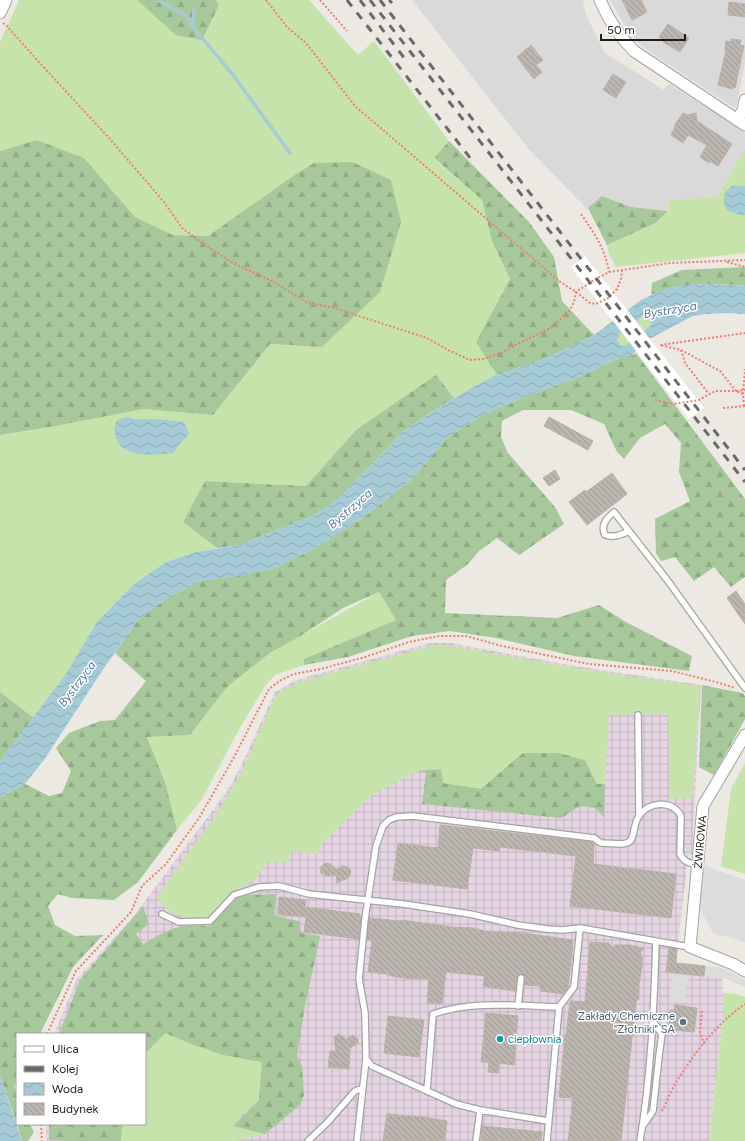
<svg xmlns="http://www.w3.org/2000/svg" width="745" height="1141" font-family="Figtree,sans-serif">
	<defs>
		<pattern id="industrial-grid" width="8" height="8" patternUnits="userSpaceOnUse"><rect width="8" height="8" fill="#e5d4e2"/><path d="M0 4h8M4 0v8" fill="none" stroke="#c4b5c1"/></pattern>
		<pattern id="forest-firs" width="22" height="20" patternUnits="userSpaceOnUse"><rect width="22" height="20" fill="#a7c89a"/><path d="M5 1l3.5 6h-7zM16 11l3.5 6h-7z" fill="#8fab84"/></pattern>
		<pattern id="water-waves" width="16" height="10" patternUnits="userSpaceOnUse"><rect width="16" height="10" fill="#a5cbd7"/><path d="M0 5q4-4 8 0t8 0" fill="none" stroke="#8daeb8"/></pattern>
		<pattern id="building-back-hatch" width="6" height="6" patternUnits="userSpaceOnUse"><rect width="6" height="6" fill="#bcb5af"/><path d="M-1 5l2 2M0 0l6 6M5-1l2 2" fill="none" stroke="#a19b96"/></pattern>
	</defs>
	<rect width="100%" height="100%" fill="#ece9e2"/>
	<!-- residential -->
	<path fill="#dad9d9" d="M412 0H583L586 15 605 53 664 90 669 84 727 120 745 133V149L717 197 670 200 668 211 631 207 602 196 588 210 527 147Z
		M610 0H745V62L737 104 734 108 644 48 627 30Z"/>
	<!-- industrial -->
	<path fill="url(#industrial-grid)" d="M430 643H450L575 666 701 685 692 854 688 856 676 963 705 966 704 976 722 978 724 1010 709 1141H46V1124H145V1034H54L77 979 133 917 227 791 240 768 275 692 296 680Z"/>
	<!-- grass -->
	<path fill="#c6e3ab" d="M19 0H137L219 5 216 0H309L358 55 374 41 449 141 434 159 482 200 492 241 510 279 476 342 497 375 471 388 454 398 436 376 356 430 306 486 205 481 183 522 217 548 196 552 166 562 134 584 34 718 0 692V435L56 426 143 409 213 415 270 344 322 347 290 178 208 236 173 235 135 217 84 158 37 140 0 151V42Z
		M745 149V253L616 267 609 254 607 245 657 223 668 211 670 200 717 197Z
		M643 316H649L653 320 651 325 627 345 621 346 617 340 620 334Z
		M379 592 396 620 304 659V665L275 675 265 686 237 733 202 799 177 830 166 785 147 737 190 735 227 687 270 653Z
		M431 646H450L575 668 700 686 693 798 670 799 668 714 609 715 605 784H597L585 760 523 753 481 789 442 783 441 769 418 771 372 795 322 844 318 853 291 852 288 863 267 862 255 880 233 892 208 918C190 918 168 918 160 900L155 899 215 816 242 771 277 693 298 682Z
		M745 763V874L721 866 731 789Z
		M723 993 736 994 745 997V1141H709L724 1010Z
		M165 1033 194 1045 223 1055 263 1062 259 1100 243 1114 234 1125 265 1134 237 1141H121L122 1124H145V1054Z"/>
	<!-- forest -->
	<path fill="url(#forest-firs)" d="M137 0H216L219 5 202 40 176 35Z
		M37 140 84 158 135 217 173 235 208 236 290 178 314 163 352 162 391 180 401 222 380 292 322 347 270 344 213 415 143 409 56 426 0 435V151Z
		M449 141 529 222 554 257 562 301 594 335 545 359 497 375 476 342 510 279 492 241 482 200 434 158Z
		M602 196 631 207 668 211 656 223 607 245 588 208Z
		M745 267V286C713 283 681 282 651 295L652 283 682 270Z
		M636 353 745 499V577L731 587 714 567 694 581 675 557 661 561 656 553 655 519 690 501 679 472 681 443 665 424 640 438 624 459 617 452 604 424 571 410H523L502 421 501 437 508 453 555 507 564 524 519 555 497 538 479 551 468 564 446 580 445 613 557 618 599 605 624 621 692 656 689 671 574 656 496 638 450 631 412 636 348 657 304 665V659L396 620 379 592 343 608 299 637 270 653 227 687 190 735 147 737 166 785 177 830 138 882 114 900 71 898 58 894 48 906 55 925 75 936 103 935 73 967 40 1034H17V1082L14 1086 17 1094V1124L0 1076V797L25 784 49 796 62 793 71 771 56 748 69 733 100 721 115 720 146 681 115 653 138 620 167 598 203 580 238 576 275 568 315 548 360 520 411 480 448 437 484 414 524 397 574 379 624 356H631Z
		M436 375 454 398 430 413 403 432 339 498 315 515 239 545 217 548 183 522 205 481 306 486 356 430Z
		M702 685 742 693 745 696V719L714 775 699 767Z
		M0 692 34 718 0 761Z
		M523 753H559L585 760 597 784H605L604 817 595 808 580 806 561 818 422 804 426 773 418 771 441 769 443 783 481 789Z
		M276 894 274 916 299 921 301 933 320 936 305 1006 297 1056 302 1066 304 1095 300 1105 265 1134 233 1126 259 1100 262 1062 223 1055 194 1045 165 1033 145 1054V1034H59L80 980 143 906 149 924 136 934 143 944C157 936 171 927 187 926 195 925 202 926 210 926L238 897 246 895Z
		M17 1124H30L34 1132 28 1141H22Z
		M49 1124H122L121 1141H66L49 1139Z"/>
	<!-- parking -->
	<path fill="#dcdcdc" d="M703 865 745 880V942L713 933 699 907Z
		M705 966 723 968 745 980V987L726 979 704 976Z
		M672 974 688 976 685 1003 670 1002Z"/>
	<!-- water -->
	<path fill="url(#water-waves)" fill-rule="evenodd" d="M732 186H745V215L736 214 727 210 723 201 726 191Z
		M710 284 745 286V314L727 313 705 314 693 316 651 338 631 356H624L574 379 524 397 484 414 448 437 411 480 360 520 315 548 275 568 238 576 203 580 167 598 138 620 104 668 44 760 25 784 0 797V761L66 674 97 622 134 584 166 562 196 552 239 545 315 515 339 498 403 432 430 413 471 388 497 375 545 359 594 335 641 300 664 289 686 285ZM643 316H649L653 319 651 325 627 345 621 346 617 340 620 334Z
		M126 417 135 419H157L184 422 189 434C184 441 177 445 174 453 156 455 123 459 116 438 114 432 114 426 117 420Z
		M0 1076 22 1141H0Z"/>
	<!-- pier -->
	<path fill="#fff" d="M585 256 704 408 689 419 571 267Z"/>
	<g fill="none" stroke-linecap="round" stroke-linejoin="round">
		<!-- stream -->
		<path stroke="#a5cbd7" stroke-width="3.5" d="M158 0 186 16 193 27 233 75 290 153
			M193 27 194 10"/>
	</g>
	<!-- building -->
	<path fill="url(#building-back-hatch)" stroke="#bcb0a6" d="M622 0H641L647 12 632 20Z
		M729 2 745 4V17L728 15Z
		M668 24 689 38 680 52 663 42 665 41 659 37Z
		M731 39 741 40 740 45 744 46 735 88 733 87 732 89 718 85 726 50H725L726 41 731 42Z
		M531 45 543 60 536 65 542 72 534 79 517 57Z
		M613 74 626 82 616 98 603 90Z
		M683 113 687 115 696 113 697 121 732 144 718 166 710 161 709 163 700 157 707 145 688 135 683 143 671 135 675 127 674 126Z
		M549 417 593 441 588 450 544 426Z
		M555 470 560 479 549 486 543 478Z
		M612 473 627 494 587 525 569 502 585 490 586 492Z
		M736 591 745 604V624L727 598Z
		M440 825 592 842 594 844 593 864 676 874 671 918 570 906 576 856 500 847 499 851 473 848 467 889 393 880 398 843 438 848Z
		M325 863 330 864 338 871V868L343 866 348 867 351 871 350 875 348 878 336 883 337 875 327 876 321 873 320 868Z
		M279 897 306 900 305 907 360 914 359 917H361L359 939 304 932 306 917 278 914Z
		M369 918 400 921 401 920 453 927 474 928 484 931 521 933 573 940 568 988 563 994 541 991V986L525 985V977L521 974 517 977 515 991 493 988 483 986 485 976 446 972 442 1004 427 1003 429 979 403 978 391 976 387 974 368 972 372 940H367Z
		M590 942 609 943 612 948 615 945H629L644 948 640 953 642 955V966L639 984V999L636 1001 621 1141H568L573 1098 559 1097 565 1035H566L570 1001 585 1002Z
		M669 948 677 949 676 963 705 966 704 976 666 972Z
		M675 1005 697 1008 694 1032 672 1030V1024H669L670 1010H674Z
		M486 1013 518 1016 514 1065 499 1063 498 1073 488 1072 489 1062H481Z
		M388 1016 424 1020 419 1057 384 1053Z
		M339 1034 346 1039 353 1035 358 1039V1043L350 1048 349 1069 328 1067 330 1051H336L334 1037Z
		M387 1114 423 1117 447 1121 445 1141H383Z
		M482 1126 542 1132 541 1141H481Z"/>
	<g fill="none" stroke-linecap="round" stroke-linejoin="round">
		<defs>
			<path id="lane" d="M629 531C621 535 614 538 605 535 600 525 607 518 614 512L668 581 745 688
				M638 715 639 816
				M162 914 179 922 210 921 234 895 259 887 279 886 309 894 403 904 470 914 518 925 547 929 563 930 580 928
				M518 1006 521 978
				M366 1059 372 1066 383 1071 456 1104 480 1110
				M427 1091 433 1014C473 1000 518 1006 559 1007
				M642 1127 653 1111 659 1056 662 1034 653 1022
				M308 1141 327 1123 355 1091 363 1088
				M357 1141 366 1059 365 1013 359 979 365 919 376 846 383 826 389 820 396 817 413 816 594 838 601 843 623 844C626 843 629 843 631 840 635 832 634 823 639 816 649 801 672 800 681 816L680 854C684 862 689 863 697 865
				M476 1141 480 1110 548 1121
				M547 1141 559 1007 574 987 580 928 690 947
				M640 1141C651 1075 654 1008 656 941"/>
			<path id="street" d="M600 0C608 19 619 36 634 51L745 125
				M0 13 6 0
				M737 120 743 110 745 100
				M745 735 703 806 690 947 733 964 745 971"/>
		</defs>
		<!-- lane casing -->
		<use href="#lane" stroke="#a3a3a3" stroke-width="8"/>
		<!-- street casing -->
		<use href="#street" stroke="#a3a3a3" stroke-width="13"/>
		<!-- path -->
		<path stroke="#ed7f72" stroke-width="2" stroke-dasharray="2 2" stroke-linecap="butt" d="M266 0 287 27 306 43 355 106 559 281 576 292 590 303 596 304 608 298 617 289 621 279 622 271
			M320 0 347 31
			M3 23 6 25 38 61 109 138 164 202 182 228 202 243 233 263 274 282 306 302 334 308 427 338 448 350 470 360 483 359 504 352 517 344 551 328 570 310 574 302 576 292 594 280 609 272 670 263 745 260
			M581 214C594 233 605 248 609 272
			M727 262 745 267
			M681 350 685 363 709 394
			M743 394 736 391 745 390
			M655 400 674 404 699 400 715 391H736L720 371 681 350 660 345 745 333
			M744 406 743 394 745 369
			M723 408 745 406
			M702 1011 700 1032 704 1044
			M47 1034 76 971 131 912 142 886 166 864 199 818 233 759 269 689 281 680 294 674 321 669 365 657 409 642 439 636H466L502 646 589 664 672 671 716 682 735 688
			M662 1111C667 1101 671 1090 677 1081 695 1052 717 1023 745 1004
			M41 1124 42 1141"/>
		<!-- lane -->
		<use href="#lane" stroke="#fff" stroke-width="5.5"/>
		<!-- street -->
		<use href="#street" stroke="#fff" stroke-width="11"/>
		<!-- rail -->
		<path stroke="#6a6a6a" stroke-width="3" stroke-dasharray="8 8" stroke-linecap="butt" d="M347 0 471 159
			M360 0 405 59
			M370 0 745 482
			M380 0 745 470
			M389 0 392 3"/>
	</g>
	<!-- markers -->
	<circle fill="#5c6f8a" stroke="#fff" stroke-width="1.5" cx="683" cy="1022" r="4"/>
	<circle fill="#0f9aa8" stroke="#fff" stroke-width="1.5" cx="500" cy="1039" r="4"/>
	<g text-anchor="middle" stroke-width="3" stroke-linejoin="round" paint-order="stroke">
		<!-- street labels -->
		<g font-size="11" fill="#1c1c1c" stroke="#fff">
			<text transform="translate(700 842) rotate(-85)" y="4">ŻWIROWA</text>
		</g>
		<!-- service labels -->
		<g font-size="11" fill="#4e5e75" stroke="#fff" text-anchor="end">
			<text x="675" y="1020">Zakłady Chemiczne<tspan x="675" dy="13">"Złotniki" SA</tspan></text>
		</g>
		<!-- culture labels -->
		<g font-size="11" fill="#0d838f" stroke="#fff" text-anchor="start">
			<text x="508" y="1043">ciepłownia</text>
		</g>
		<!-- water labels -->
		<g font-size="12" font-style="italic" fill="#5179a2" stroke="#fff">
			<text transform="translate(670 310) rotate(-9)" y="4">Bystrzyca</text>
			<text transform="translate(350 509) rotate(-41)" y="4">Bystrzyca</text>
			<text transform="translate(77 684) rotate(-53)" y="4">Bystrzyca</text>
		</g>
	</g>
	<!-- legend -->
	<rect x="16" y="1033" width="130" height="92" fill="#ffffff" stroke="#a4a4a4"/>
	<rect x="24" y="1046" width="20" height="6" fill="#ffffff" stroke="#a4a4a4"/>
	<text x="52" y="1053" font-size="12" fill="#1c1c1c">Ulica</text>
	<rect x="24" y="1066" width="20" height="6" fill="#6a6a6a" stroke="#a4a4a4"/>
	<text x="52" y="1073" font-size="12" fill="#1c1c1c">Kolej</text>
	<rect x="24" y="1083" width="20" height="12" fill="url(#water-waves)" stroke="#a4a4a4"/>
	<text x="52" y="1093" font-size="12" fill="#1c1c1c">Woda</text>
	<rect x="24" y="1103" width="20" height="12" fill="url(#building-back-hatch)" stroke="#a4a4a4"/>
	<text x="52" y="1113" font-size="12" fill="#1c1c1c">Budynek</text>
	<!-- scale -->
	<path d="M601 34v6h84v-6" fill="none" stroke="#1c1c1c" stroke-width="2"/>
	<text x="607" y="34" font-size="12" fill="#1c1c1c" stroke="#ffffff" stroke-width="3" paint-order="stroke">50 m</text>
</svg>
